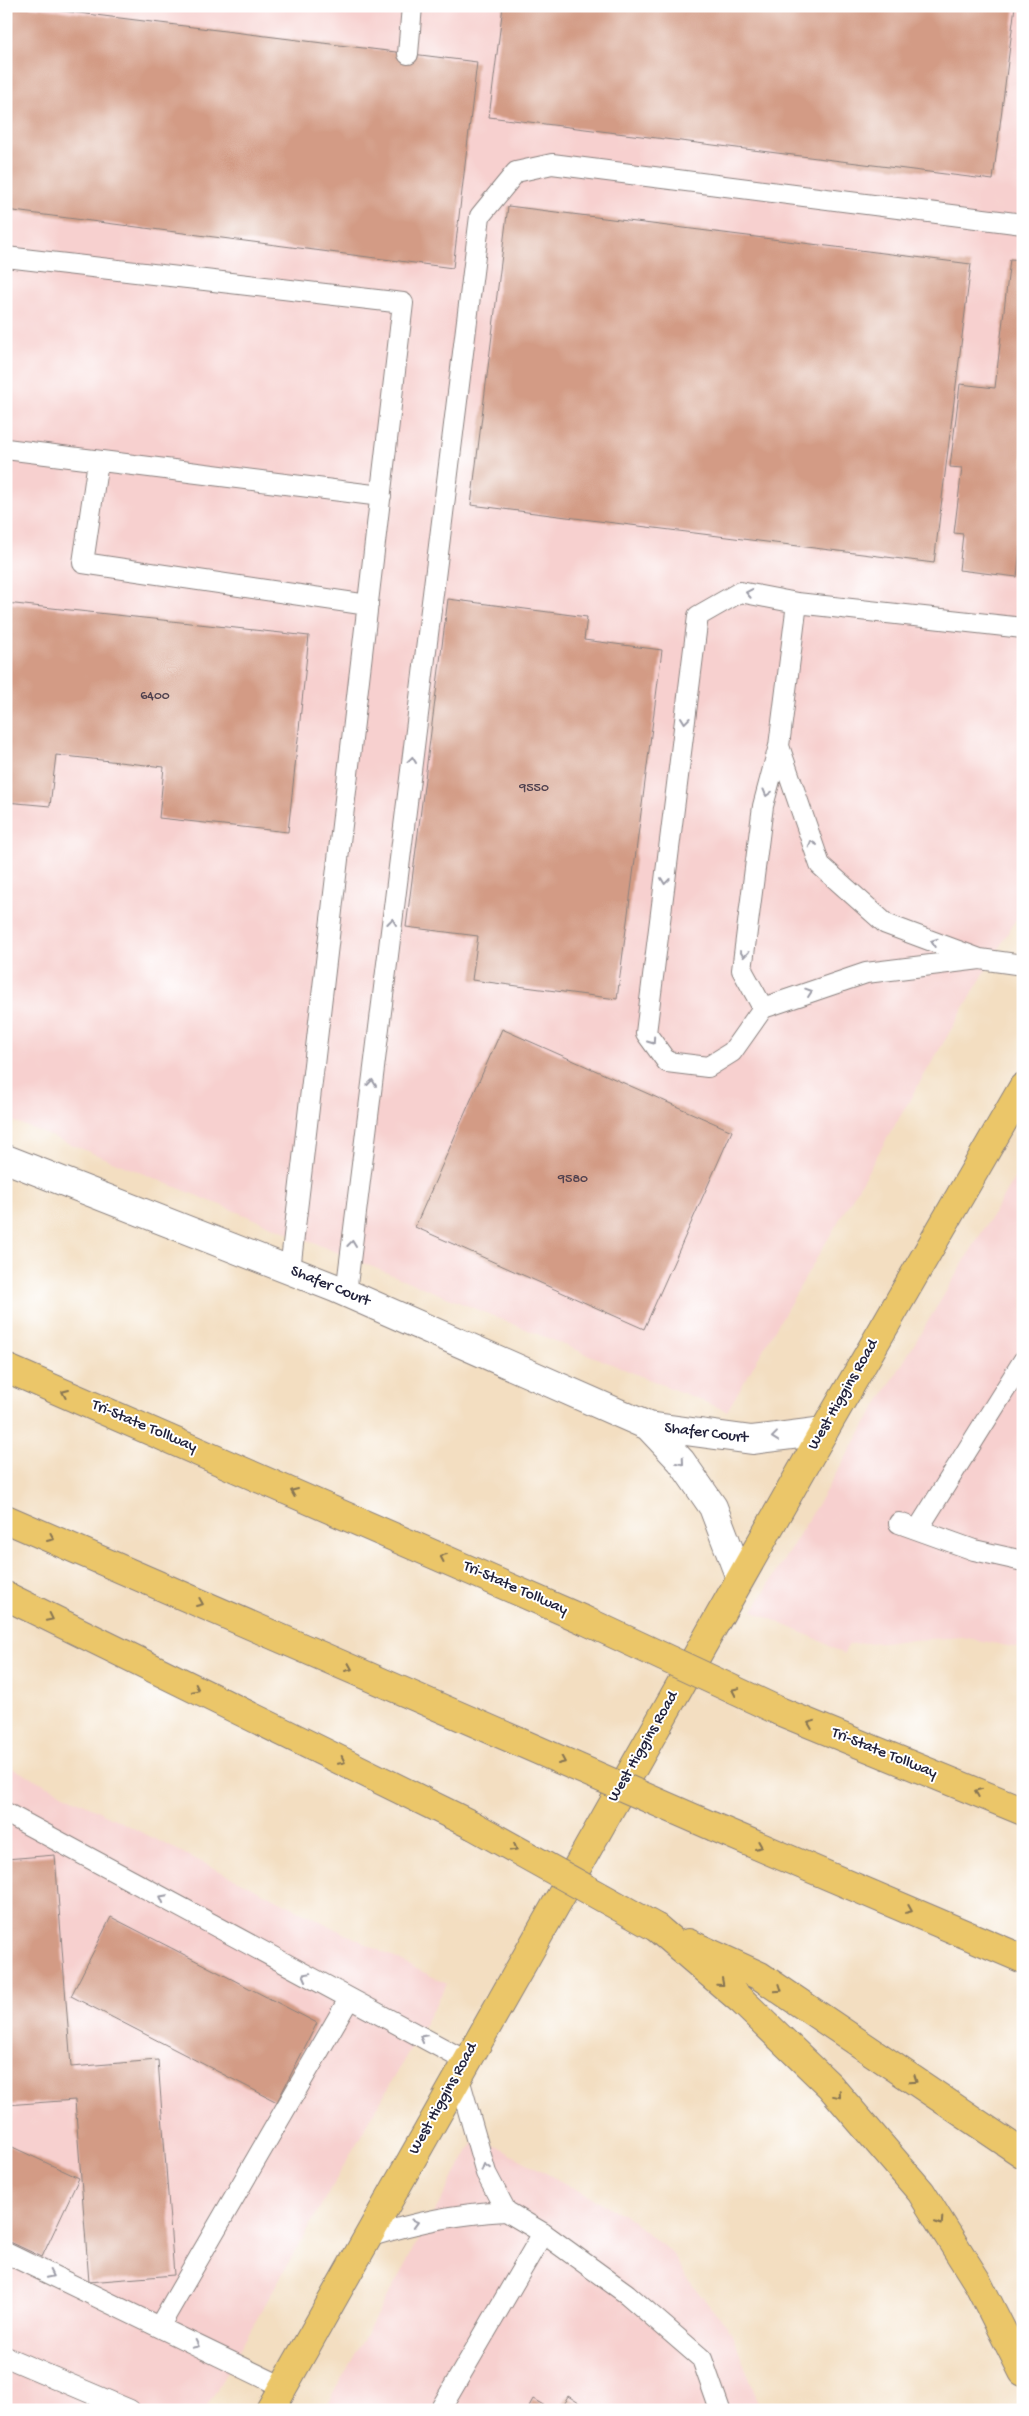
<svg xmlns="http://www.w3.org/2000/svg" width="1029" height="2416" font-family="'Gochi Hand',sans-serif">
<rect width="100%" height="100%" fill="#fff"/>
<filter id="ink" filterUnits="userSpaceOnUse"><feTurbulence type="fractalNoise" baseFrequency=".02" numOctaves="2"/><feDisplacementMap in="SourceGraphic" scale="10" xChannelSelector="R" yChannelSelector="G"/><feConvolveMatrix kernelMatrix="1 2 1 2 8 2 1 2 1" color-interpolation-filters="sRGB"/></filter>
<filter id="wash" filterUnits="userSpaceOnUse"><feTurbulence type="fractalNoise" baseFrequency=".0096" numOctaves="4" result="noise"/><feDisplacementMap in="SourceGraphic" scale="20" xChannelSelector="R" yChannelSelector="G"/><feGaussianBlur stdDeviation="1.12" result="paint"/><feColorMatrix in="noise" values="0 0 0 0 0 0 0 0 0 0 0 0 0 0 0 0 0 1.4 0 .05"/><feComposite in="paint" operator="in"/></filter>
<g filter="url(#wash)">
<rect width="100%" height="100%" fill="#f3dec1"/>
<path fill="#f7d0cf" d="M6,6H1023V907L727,1411L6,1118Z
M1023,1164V1649L962,1637L849,1644L843,1654L819,1640L753,1611Z
M6,1765L447,1984L205,2410H6Z
M477,2136L629,2218L674,2255L686,2278L732,2332L761,2410H324Z"/>
<g id="blocks">
<path fill="#d39b85" d="M6,6H22L477,62L453,268L6,210Z
M503,6H1015L993,180L489,117Z
M508,206L971,264L934,563L471,505Z
M1010,259L1023,260V548H1020L1017,577L959,570L963,534L954,533L962,468L950,467L960,384L995,388Z
M448,599L587,617L584,640L662,650L617,999L472,980L478,936L406,927Z
M6,603L309,636L288,832L159,818L164,767L56,755L50,806L6,802Z
M502,1029L732,1131L644,1329L415,1227Z
M55,1855L71,2067L158,2060L174,2275L89,2282L75,2100L6,2105V1859Z
M111,1917L317,2023L277,2102L71,1996Z
M6,2144L79,2178L42,2257L6,2240Z
M568,2396L590,2410H560Z
M533,2399L552,2410H527Z"/>
</g>
</g>
<g filter="url(#ink)">
<use href="#blocks" fill-opacity="0" stroke="#8a807e" stroke-width="1"/>
<g fill="none" stroke-linecap="round" stroke-linejoin="round">
<defs>
<path id="lane" d="M408,54L412,6
M6,257L403,303L290,1270
M6,449L381,496
M98,461L83,563L368,605
M797,603L740,592L698,616L646,1033L667,1062L708,1067L732,1052L763,1008L866,973L980,959
M779,746L820,865L886,924L980,959L1023,965
M763,1008L742,970L763,806L779,746L797,603L1023,628
M346,1293L480,216L516,172L552,164L1023,224
M899,1523L974,1550L1023,1561
M918,1529L1023,1361
M6,1813L466,2061
M458,2075L486,2173L506,2211L543,2233
M368,2237C418,2222 454,2214 506,2211
M6,2253L283,2387
M159,2327L349,1999
M6,2357L130,2410
M440,2410L543,2233L627,2294L702,2359L720,2410"/>
<path id="street" d="M6,1159L335,1288L648,1426L752,1440L824,1431
M648,1426L681,1461L713,1507L740,1578"/>
<path id="primary" d="M270,2410L824,1431L1023,1087"/>
<path id="highway" d="M6,1368L584,1620
M6,1519L517,1741
M6,1596L472,1825
M779,1711L1023,1811
M714,1827L1023,1959
M657,1928L742,2001L830,2086L921,2192L978,2283L1023,2372
M688,1943L760,1976L1023,2154"/>
</defs>
<use href="#lane" stroke="#8a807e" stroke-width="22"/>
<use href="#street" stroke="#8a807e" stroke-width="30"/>
<use href="#primary" stroke="#8a807e" stroke-width="30"/>
<use href="#highway" stroke="#8a807e" stroke-width="30"/>
<use href="#lane" stroke="#fff" stroke-width="20"/>
<use href="#street" stroke="#fff" stroke-width="28"/>
<use href="#primary" stroke="#ebc669" stroke-width="28"/>
<use href="#highway" stroke="#ebc669" stroke-width="28"/>
<defs>
<path id="highway-bridge" d="M584,1620L779,1711
M517,1741L714,1827
M472,1825L657,1928"/>
</defs>
<use href="#highway-bridge" stroke="#8a807e" stroke-width="30" stroke-linecap="butt"/>
<use href="#highway-bridge" stroke="#ebc669" stroke-width="28"/>
</g>
<defs><path id="oneway-chevron" d="M-2-3.5L2.5 0L-2 3.5" fill="none" stroke-width="1.6" stroke-linecap="round" stroke-linejoin="round" transform="scale(1.25)"/></defs>
<g stroke="#9c9ca7">
<use href="#oneway-chevron" transform="translate(749 593) rotate(-169)"/>
<use href="#oneway-chevron" transform="translate(685 720) rotate(97)"/>
<use href="#oneway-chevron" transform="translate(412 760) rotate(-83)"/>
<use href="#oneway-chevron" transform="translate(767 793) rotate(105)"/>
<use href="#oneway-chevron" transform="translate(812 844) rotate(-109)"/>
<use href="#oneway-chevron" transform="translate(665 881) rotate(97)"/>
<use href="#oneway-chevron" transform="translate(392 922) rotate(-83)"/>
<use href="#oneway-chevron" transform="translate(934 942) rotate(-159)"/>
<use href="#oneway-chevron" transform="translate(744 954) rotate(97)"/>
<use href="#oneway-chevron" transform="translate(809 992) rotate(-19)"/>
<use href="#oneway-chevron" transform="translate(652 1041) rotate(55)"/>
<use href="#oneway-chevron" transform="translate(372 1083) rotate(-83)"/>
<use href="#oneway-chevron" transform="translate(352 1244) rotate(-83)"/>
<use href="#oneway-chevron" transform="translate(775 1437) rotate(173)"/>
<use href="#oneway-chevron" transform="translate(681 1462) rotate(50)"/>
<use href="#oneway-chevron" transform="translate(163 1898) rotate(-152)"/>
<use href="#oneway-chevron" transform="translate(306 1976) rotate(-152)"/>
<use href="#oneway-chevron" transform="translate(423 2038) rotate(-152)"/>
<use href="#oneway-chevron" transform="translate(485 2167) rotate(-107)"/>
<use href="#oneway-chevron" transform="translate(415 2223) rotate(-16)"/>
<use href="#oneway-chevron" transform="translate(50 2275) rotate(26)"/>
<use href="#oneway-chevron" transform="translate(196 2345) rotate(26)"/>
</g>
<g stroke="#867452">
<use href="#oneway-chevron" transform="translate(65 1393) rotate(-157)"/>
<use href="#oneway-chevron" transform="translate(294 1492) rotate(-157)"/>
<use href="#oneway-chevron" transform="translate(51 1538) rotate(24)"/>
<use href="#oneway-chevron" transform="translate(443 1557) rotate(-156)"/>
<use href="#oneway-chevron" transform="translate(200 1603) rotate(23)"/>
<use href="#oneway-chevron" transform="translate(50 1618) rotate(26)"/>
<use href="#oneway-chevron" transform="translate(349 1668) rotate(23)"/>
<use href="#oneway-chevron" transform="translate(196 1689) rotate(26)"/>
<use href="#oneway-chevron" transform="translate(735 1691) rotate(-155)"/>
<use href="#oneway-chevron" transform="translate(811 1724) rotate(-158)"/>
<use href="#oneway-chevron" transform="translate(342 1761) rotate(26)"/>
<use href="#oneway-chevron" transform="translate(562 1761) rotate(24)"/>
<use href="#oneway-chevron" transform="translate(978 1792) rotate(-158)"/>
<use href="#oneway-chevron" transform="translate(759 1846) rotate(23)"/>
<use href="#oneway-chevron" transform="translate(514 1848) rotate(29)"/>
<use href="#oneway-chevron" transform="translate(909 1910) rotate(23)"/>
<use href="#oneway-chevron" transform="translate(721 1983) rotate(41)"/>
<use href="#oneway-chevron" transform="translate(779 1989) rotate(34)"/>
<use href="#oneway-chevron" transform="translate(914 2080) rotate(34)"/>
<use href="#oneway-chevron" transform="translate(838 2095) rotate(50)"/>
<use href="#oneway-chevron" transform="translate(940 2222) rotate(57)"/>
</g>
</g>
<g text-anchor="middle" dominant-baseline="central" stroke-width="4" stroke-linejoin="round" paint-order="stroke">
<g font-size="14" fill="#4e404e">
<text x="155" y="696">6400</text>
<text x="534" y="788">9550</text>
<text x="573" y="1179">9580</text>
</g>
<g font-size="16" fill="#22223b" stroke="#fff">
<text transform="translate(330 1287) rotate(22)">Shafer Court</text>
<text transform="translate(844 1395) rotate(-60)">West Higgins Road</text>
<text transform="translate(144 1427) rotate(23)">Tri-State Tollway</text>
<text transform="translate(706 1434) rotate(7)">Shafer Court</text>
<text transform="translate(515 1589) rotate(24)">Tri-State Tollway</text>
<text transform="translate(644 1747) rotate(-60)">West Higgins Road</text>
<text transform="translate(884 1754) rotate(22)">Tri-State Tollway</text>
<text transform="translate(444 2099) rotate(-61)">West Higgins Road</text>
</g>
</g>
<rect width="1029" height="2416" fill="none" stroke="#fff" stroke-width="25"/>
</svg>
